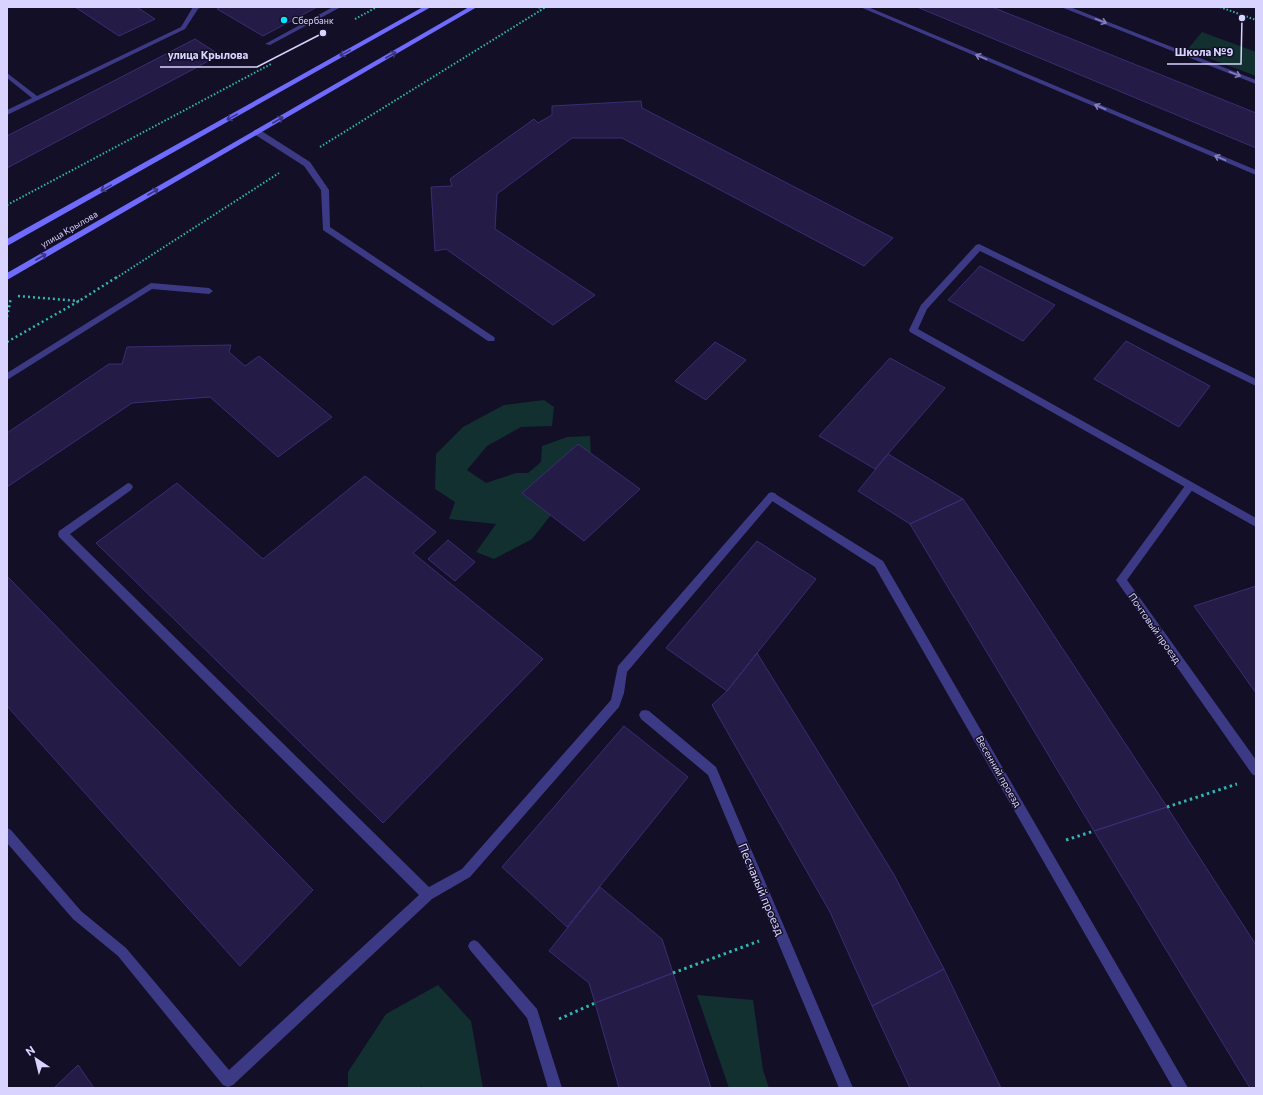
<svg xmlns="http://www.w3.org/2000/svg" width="1263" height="1095" font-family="Commissioner,sans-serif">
<rect width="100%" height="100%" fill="#130f26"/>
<path fill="#12302f" d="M1202,32L1256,52V76L1187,50Z
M544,400L554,407L552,426L521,427L487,446L467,470L486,483L516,473H528L541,462L542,446L567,437L590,436L591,454L551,515L532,539L494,559L476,552L496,524L449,519L455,502L435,489L436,454L463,427L504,405Z
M438,985L471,1021L483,1088H422V1086L418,1088H348V1072L386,1014Z
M697,995L753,1000L763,1070L769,1088H729Z"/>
<path fill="#241b47" stroke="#3b2d73" d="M75,7H137L155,19L119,36Z
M221,7H317L263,36L217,9Z
M917,7H992L1256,113V148Z
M195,39L220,55L7,168V136Z
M641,101L642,108L893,238L864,266L622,138H572L497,194L495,229L595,295L553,325L446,249L435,251L431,187L452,186L450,179L534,119L538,123L552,115V106Z
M980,266L1055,305L1023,341L948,300Z
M1126,341L1210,386L1179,427L1094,379Z
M715,342L746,360L706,400L675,381Z
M231,345L229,352L245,366L259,356L332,417L278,457L210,397L132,403L7,487V433L109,364H122L127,347Z
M890,358L945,388L875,469L819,436Z
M578,444L640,489L584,541L522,493Z
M888,454L963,499L910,524L858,491Z
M365,476L436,532L413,553L543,659L383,823L96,543L177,483L263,559Z
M963,499L1022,587L1167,807L1094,831L910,524Z
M448,540L475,562L455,581L428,559Z
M757,541L816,579L727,691L666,648Z
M7,576L313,890L240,966L7,706Z
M1256,586V693L1194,606Z
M757,653L893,873L944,969L872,1006L830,912L712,705L727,691Z
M624,726L688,777L567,927L502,867Z
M1167,807L1256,945V1088H1250L1094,831Z
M600,887L662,939L673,973L595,1003L589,983L549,951Z
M944,969L1001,1088H910L872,1006Z
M673,973L711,1088H619L595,1003Z
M78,1065L94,1088H54Z"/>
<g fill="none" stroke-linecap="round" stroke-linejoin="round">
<path stroke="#2fb8b0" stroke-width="2" stroke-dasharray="1.5 2" stroke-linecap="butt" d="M539,7L541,11
M1220,7L1256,20
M355,19L377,7
M320,147L546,7
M7,205L271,64
M116,278L279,173"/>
<path stroke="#2fb8b0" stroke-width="2.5" stroke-dasharray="2 3" stroke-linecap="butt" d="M18,296L79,301
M7,317L11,298
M7,342L79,301L117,277"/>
<path stroke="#2fb8b0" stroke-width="3" stroke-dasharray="2.5 3.5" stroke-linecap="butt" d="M1167,807L1237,784
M1066,840L1094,831
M673,973L759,941
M559,1019L595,1003"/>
<path fill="#3d3a85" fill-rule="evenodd" d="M193,7H202L198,9L185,29L7,115V110L32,98L7,78V73L37,96L181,27Z
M333,7H341L270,45L265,44Z
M860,7H868L1256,170V175Z
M1061,7H1070L1256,80V84Z
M254,130H260L310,162L329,190L330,227L494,337L495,339L494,341H488L323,230L321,190L304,166L254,134Z
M979,244L1256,379V386L980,251L927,309L918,329L1256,518V527L910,332L909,330L921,305L976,245Z
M151,283L209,288L213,291L209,294L152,289L7,380V373Z
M128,483L131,484L133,487L131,490L70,534L429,887L462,869L611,700L618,666L769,493H775L777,496L627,672L624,693L619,707L470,877L432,899L233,1085L228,1087L223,1085L118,956L73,919L7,843V828L11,830L81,911L126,948L229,1070L419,895L59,537L58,534L59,531Z"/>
<path fill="#3d3a85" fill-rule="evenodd" d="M1190,482L1193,483L1195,486L1193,489L1127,580L1256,760V776L1252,774L1116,580L1187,483Z
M772,492L883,561L1188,1088H1173L875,567L769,499L767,496L769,493Z
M645,710L649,711L716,767L853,1088H839L708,775L641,719L639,715L641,711Z
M474,940L478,942L537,1009L562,1088H548L527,1018L470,950L468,946L470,942Z"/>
<path fill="#6f6bff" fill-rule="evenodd" d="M423,7H431L7,246V239Z
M469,7H477L7,280V273Z"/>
</g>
<defs><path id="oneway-shaft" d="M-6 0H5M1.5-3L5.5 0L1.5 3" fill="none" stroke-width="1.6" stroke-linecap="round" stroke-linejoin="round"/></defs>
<g stroke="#837fbc">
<use href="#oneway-shaft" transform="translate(1101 21) rotate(21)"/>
<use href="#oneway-shaft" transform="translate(981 57) rotate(-157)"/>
<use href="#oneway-shaft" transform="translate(1235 74) rotate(21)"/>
<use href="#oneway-shaft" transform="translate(1100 107) rotate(-157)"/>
<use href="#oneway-shaft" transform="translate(1220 158) rotate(-157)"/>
</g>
<g stroke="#38347d">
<use href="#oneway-shaft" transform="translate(345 53) rotate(151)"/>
<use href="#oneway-shaft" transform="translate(391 55) rotate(-30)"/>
<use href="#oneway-shaft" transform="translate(232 117) rotate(151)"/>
<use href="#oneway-shaft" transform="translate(278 120) rotate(-30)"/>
<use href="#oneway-shaft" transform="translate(106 188) rotate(151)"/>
<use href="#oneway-shaft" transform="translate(153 192) rotate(-30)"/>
<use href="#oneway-shaft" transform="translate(41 257) rotate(-30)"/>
</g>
<circle fill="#00e5ff" stroke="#130f26" stroke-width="1.5" cx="284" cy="20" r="4"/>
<g text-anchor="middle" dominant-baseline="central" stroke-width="3" stroke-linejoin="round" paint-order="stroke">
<g font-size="9" fill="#d9d4ff" stroke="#130f26" text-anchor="start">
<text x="292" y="20">Сбербанк</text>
</g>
<g font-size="9" fill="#d9d4ff" stroke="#130f26">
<text transform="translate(69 229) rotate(-30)">улица Крылова</text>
</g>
<g font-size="10" fill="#d9d4ff" stroke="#130f26">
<text transform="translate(1155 628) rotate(55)">Почтовый проезд</text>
<text transform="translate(999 771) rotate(60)">Весенний проезд</text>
</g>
<g font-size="12" fill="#d9d4ff" stroke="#130f26">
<text transform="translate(762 889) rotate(67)">Песчаный проезд</text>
</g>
</g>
<path fill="none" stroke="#d9d4ff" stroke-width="1.5" d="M1242 18L1241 64H1167M323 33L257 67H160"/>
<g fill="#d9d4ff" stroke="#130f26" stroke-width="1.5">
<circle cx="1242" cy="18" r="4"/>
<circle cx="323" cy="33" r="4"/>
</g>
<g font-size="11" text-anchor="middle" font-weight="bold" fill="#d9d4ff" stroke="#130f26" stroke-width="3" stroke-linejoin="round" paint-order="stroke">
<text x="1204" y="56">Школа №9</text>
<text x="208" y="59">улица Крылова</text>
</g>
<rect width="1263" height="1095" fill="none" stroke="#d9d4ff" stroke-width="16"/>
<g transform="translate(36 1059) rotate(325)" stroke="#130f26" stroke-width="3" paint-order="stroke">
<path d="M0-3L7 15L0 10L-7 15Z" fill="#d9d4ff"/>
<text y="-6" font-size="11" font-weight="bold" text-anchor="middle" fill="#d9d4ff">N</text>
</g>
</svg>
